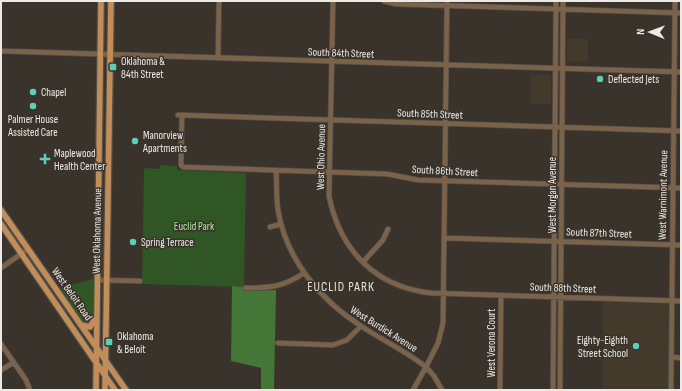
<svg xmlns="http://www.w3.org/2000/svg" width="682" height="391" font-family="'Sofia Sans Condensed',sans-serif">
<rect width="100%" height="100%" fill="#39332b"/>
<path fill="#433a2c" d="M567,39H588V61H567Z
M531,75H551V104H531Z
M603,302L668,304V390H603Z"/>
<path fill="#2f5624" d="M160,165L177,166V170L246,173L244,287L142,284L144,168L160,169Z
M93,279V320L90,324L83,323L59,288Z"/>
<path fill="#447637" d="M232,286L244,287V291L276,290L274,390H261V368L231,361Z"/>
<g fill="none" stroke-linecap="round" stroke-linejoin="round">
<defs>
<path id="minor" d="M333,1L329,196C340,250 375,287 431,293L681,301
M384,1L396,4L681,13
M1,51L681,72
M218,57L219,1
M178,115L681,131
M182,115L181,165L183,167L387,174L418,180L681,188
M276,170C277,183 276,197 278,210C286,259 320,300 361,326C382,340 406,351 426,367L413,390
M270,227L281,224
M444,238L681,245
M363,262L383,240L388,229
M1,268L28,249
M98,280L140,281
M245,288C270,288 283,287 304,273
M278,343L333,345L347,340L361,326
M1,344L26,380L30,390
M672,357L681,358
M1,370L13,363
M442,390L434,376L426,367L438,343L443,323L447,1
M500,390L501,296
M553,390L556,1
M560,390L563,1
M671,390L675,1"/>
<path id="major" d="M1,210L126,390
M1,224L115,390
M81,325L90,327L96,317
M96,390L101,1
M105,390L111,1"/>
</defs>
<use href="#minor" stroke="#565049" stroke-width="6"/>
<use href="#major" stroke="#565049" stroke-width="8"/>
<use href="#minor" stroke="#7b624a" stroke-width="4.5"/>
<use href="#major" stroke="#c18e5b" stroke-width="5.5"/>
</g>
<g fill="#5eceb8" stroke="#39332b" stroke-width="1.5">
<rect x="109" y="63" width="8" height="8" rx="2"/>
<circle cx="600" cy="79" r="4"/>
<circle cx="33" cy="92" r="4"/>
<circle cx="33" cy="106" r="4"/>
<circle cx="135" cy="141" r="4"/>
<path d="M43 153h4v4h4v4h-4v4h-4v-4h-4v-4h4z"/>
<circle cx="133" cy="242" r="4"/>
<rect x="105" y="338" width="8" height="8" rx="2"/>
<circle cx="636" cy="346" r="4"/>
</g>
<g text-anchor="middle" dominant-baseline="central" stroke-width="3" stroke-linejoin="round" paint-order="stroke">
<g font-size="11" fill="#ede9e4" stroke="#39332b">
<text transform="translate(341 53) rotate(2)">South 84th Street</text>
<text transform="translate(430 114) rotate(2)">South 85th Street</text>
<text transform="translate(321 157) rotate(-89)">West Ohio Avenue</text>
<text transform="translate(445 171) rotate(3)">South 86th Street</text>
<text transform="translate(552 195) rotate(-90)">West Morgan Avenue</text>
<text transform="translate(663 195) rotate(-89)">West Warnimont Avenue</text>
<text transform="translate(97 231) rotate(-89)">West Oklahoma Avenue</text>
<text transform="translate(599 233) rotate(2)">South 87th Street</text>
<text transform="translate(563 288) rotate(2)">South 88th Street</text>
<text transform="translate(72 294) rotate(55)">West Beloit Road</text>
<text transform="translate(384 329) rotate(32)">West Burdick Avenue</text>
<text transform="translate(491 343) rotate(-90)">West Verona Court</text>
</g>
<g font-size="11" fill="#ede9e4" stroke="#39332b" text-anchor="start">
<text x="121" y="61">Oklahoma &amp;<tspan x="121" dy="13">84th Street</tspan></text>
<text x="608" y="79">Deflected Jets</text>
<text x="41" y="92">Chapel</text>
<text x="33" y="119" text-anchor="middle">Palmer House<tspan x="33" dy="13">Assisted Care</tspan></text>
<text x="143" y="135">Manorview<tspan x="143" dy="13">Apartments</tspan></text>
<text x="54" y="153">Maplewood<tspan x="54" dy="13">Health Center</tspan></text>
<text x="141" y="242">Spring Terrace</text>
<text x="117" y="336">Oklahoma<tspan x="117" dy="13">&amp; Beloit</tspan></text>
<text x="628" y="340" text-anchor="end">Eighty-Eighth<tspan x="628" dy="13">Street School</tspan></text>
</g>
<g font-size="11" fill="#a6ed95" stroke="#39332b">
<text x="194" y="226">Euclid Park</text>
</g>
<g font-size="13" letter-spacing="1" fill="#e9e2d7" stroke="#39332b">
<text x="341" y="287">EUCLID PARK</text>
</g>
</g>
<rect width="682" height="391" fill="none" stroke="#ede9e4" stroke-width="4"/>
<g transform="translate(650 32) rotate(271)" stroke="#39332b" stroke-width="3" paint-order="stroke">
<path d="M0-3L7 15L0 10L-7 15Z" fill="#ede9e4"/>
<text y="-6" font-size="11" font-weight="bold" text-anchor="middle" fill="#ede9e4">N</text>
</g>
</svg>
